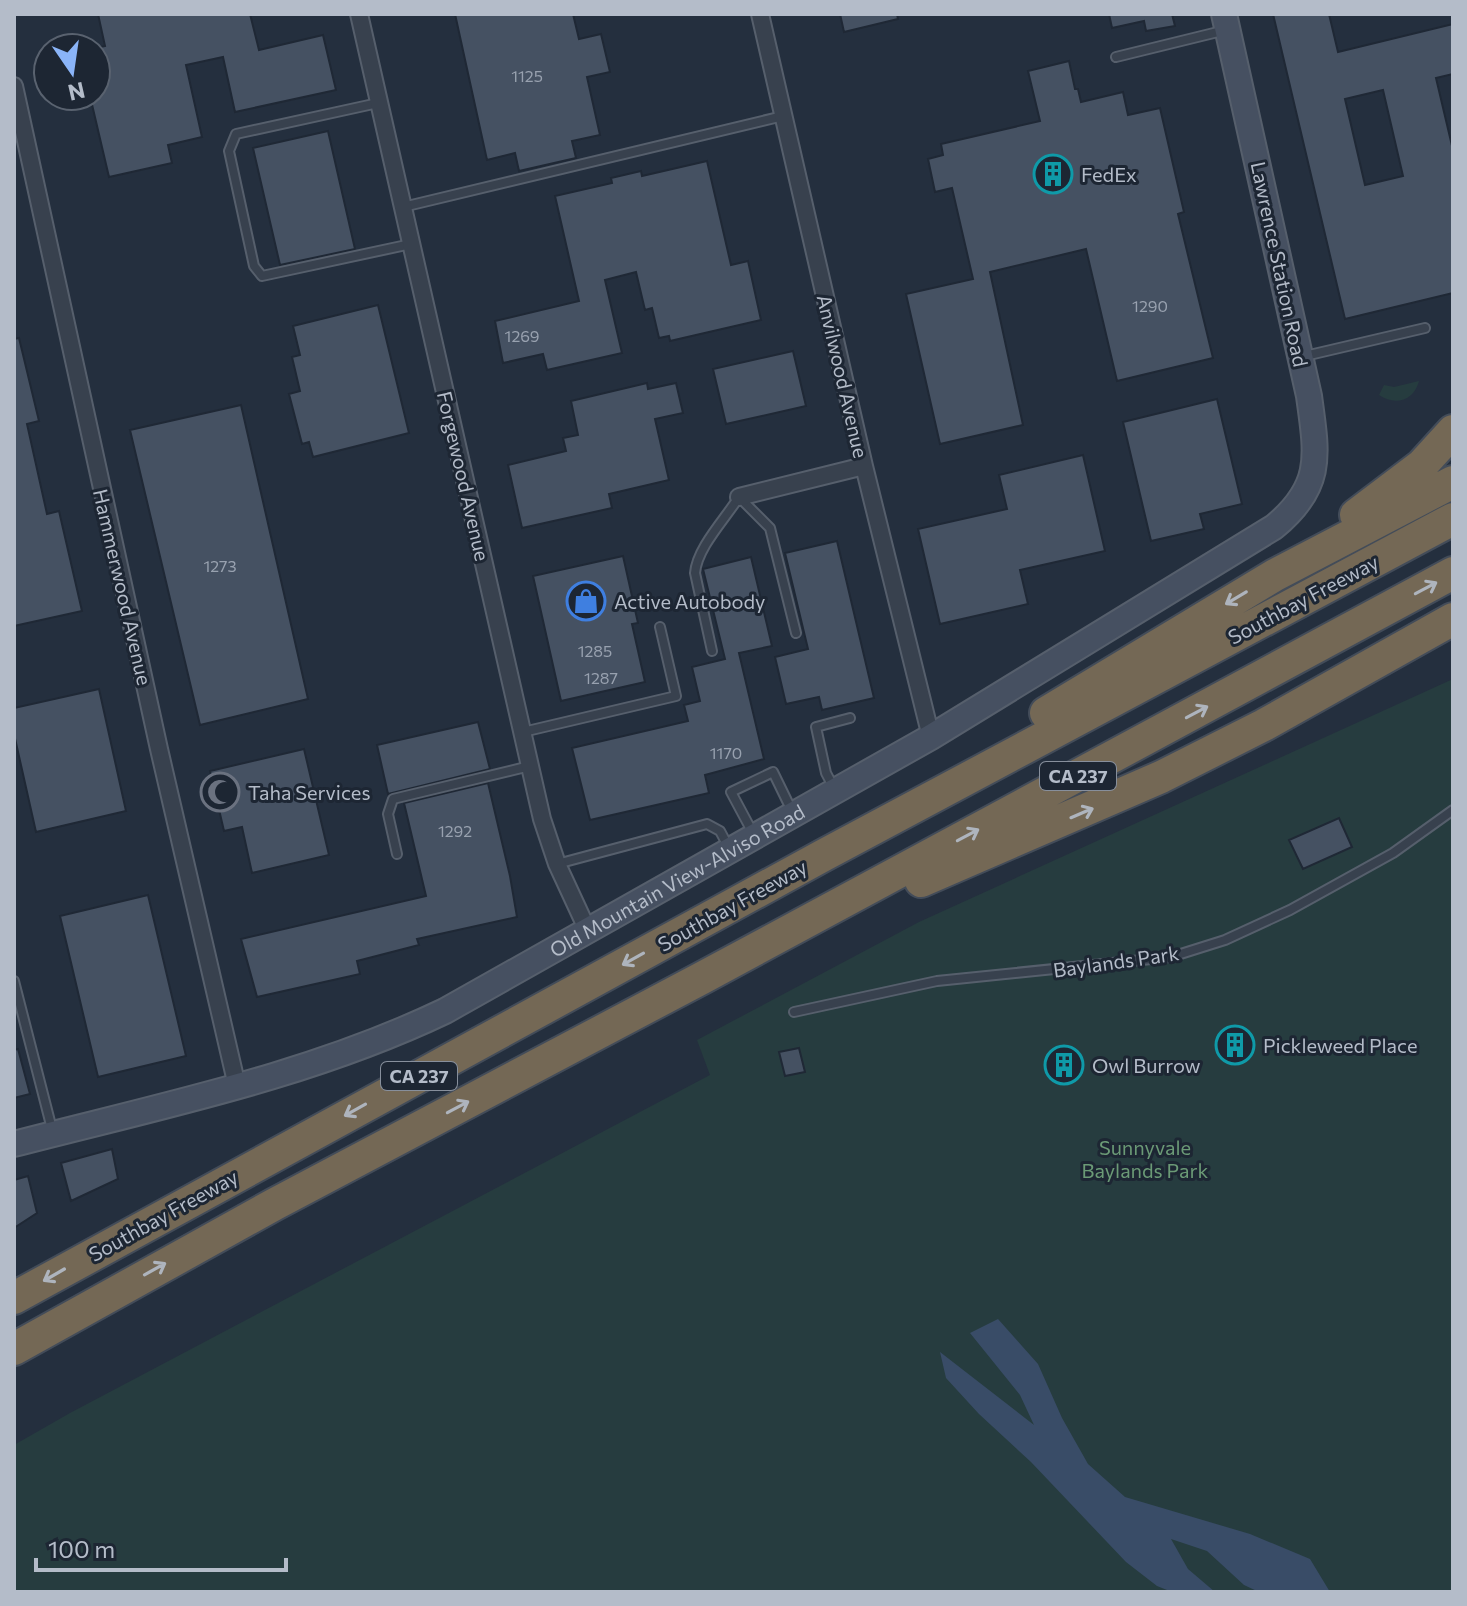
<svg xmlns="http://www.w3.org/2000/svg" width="1467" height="1606" font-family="Commissioner,sans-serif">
<rect width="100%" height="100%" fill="#242f3e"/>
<path fill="#263c3f" d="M1419,381C1414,401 1395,406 1379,395L1384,385L1394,387Z
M1453,679V1592H14V1445L70,1413L710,1075L697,1040L919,922Z"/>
<path fill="#394c67" d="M998,1319L1038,1364L1062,1418L1088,1464L1125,1497L1250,1534L1310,1559L1330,1592H1259L1244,1585L1207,1551L1171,1539L1188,1569L1215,1592H1172L1157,1586L1126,1562L1031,1462L979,1414L946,1378L940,1352L1034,1425L1020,1395L970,1333Z"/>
<path fill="#455162" stroke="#1f2835" stroke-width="2" fill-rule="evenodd" d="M98,14H250L259,50L323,35L336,90L235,112L223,57L186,65L202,137L168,145L172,163L109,177L90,96H96V48L105,46Z
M455,14H573L579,39L601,34L610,72L587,77L600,135L572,141L576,158L519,171L515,153L487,160Z
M840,14H897L898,19L844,32Z
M1109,14H1172L1175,26L1146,31L1144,21L1112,28Z
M1273,14H1329L1338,52L1453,24V74L1436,78L1453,150V293L1345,319ZM1383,90L1403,176L1365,185L1345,99Z
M1069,61L1075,89H1078L1081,102L1123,92L1128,115L1160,108L1184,212L1178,214L1213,358L1117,381L1086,249L990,272L1023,425L940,444L906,294L973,279L952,188L935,192L928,159L943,155L941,144L1040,121L1028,71Z
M328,131L355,249L280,265L253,148Z
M707,161L731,265L748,261L761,320L670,341L669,336L659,338L652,308L645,310L636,272L605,280L622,353L547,370L543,354L503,363L495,321L579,301L555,196L612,183L611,178L641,171L642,176Z
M378,305L409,433L313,457L309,442L302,444L289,394L300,391L292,357L300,355L293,326Z
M19,338L39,421L27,424L47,514L59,511L82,611L14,626V339Z
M793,351L806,406L726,424L713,369Z
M647,383L648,389L676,383L683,413L655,419L669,480L609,494L612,508L522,528L508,465L566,451L563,438L578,435L571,401Z
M1217,399L1242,504L1200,514L1204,529L1151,541L1123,422Z
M241,405L308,699L200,725L130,430Z
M1083,455L1105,551L1020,570L1028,604L940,624L918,529L1007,509L999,475Z
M837,541L874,698L822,710L819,697L786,704L775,657L808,649L785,553Z
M623,556L638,623L632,624L645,682L561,701L533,576Z
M751,557L772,646L739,653L764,759L705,775L709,793L590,820L572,748L688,721L684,705L700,701L692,667L725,659L703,569Z
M99,689L126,811L36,832L14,734V708Z
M478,722L490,769L388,794L377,745Z
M304,749L329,855L252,873L242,827L224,831L210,771Z
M488,783L510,876L517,917L417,939L419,945L357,961L360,974L257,997L241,939L426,896L404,803Z
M1339,818L1352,847L1303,869L1289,840Z
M148,895L186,1056L98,1077L60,916Z
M799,1048L805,1072L785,1076L779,1052Z
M18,1049L30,1094L14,1098V1050Z
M112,1149L118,1179L71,1201L61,1163Z
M28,1176L37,1213L14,1228V1180Z"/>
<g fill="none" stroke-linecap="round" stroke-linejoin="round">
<defs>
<path id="lane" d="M1116,57L1226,30
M378,103L236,134L229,151L254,266L262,276L411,244
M403,207L783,116
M1305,356L1425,328
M712,651L695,573C697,548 725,519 739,497L770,528L796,633
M523,732L676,696L660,627
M834,788L826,773L816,727L850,718
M754,835L731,792L773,772L792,811
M397,854L388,814L393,799L530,766
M557,864L707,824L720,831L728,846
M14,981L53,1133
M794,1012L937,981L1171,957L1225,940L1290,910L1393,853L1453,810"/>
<path id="street" d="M359,14L542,819L557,864L588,931
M760,14L864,466L931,737
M14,86L159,749L237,1086
M739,497L864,466"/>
<g id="secondary">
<path id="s1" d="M14,1144C160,1106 309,1076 445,1011L931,737L1274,527C1324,486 1317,455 1309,396L1224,14"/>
</g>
<path id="highway" d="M1356,515L1422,465L1453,431
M1046,713L1275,575L1453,482
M921,881L1161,777L1264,725L1453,619
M14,1298L824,855L1453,519
M14,1349L275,1204L702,978L1453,573"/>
</defs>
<use href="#lane" stroke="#565f6c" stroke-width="12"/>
<use href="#street" stroke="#565f6c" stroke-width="20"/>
<use href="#secondary" stroke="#565f6c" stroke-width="28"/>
<use href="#highway" stroke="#434c59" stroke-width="36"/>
<use href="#lane" stroke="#38414e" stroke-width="8"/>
<use href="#street" stroke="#38414e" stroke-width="16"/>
<use href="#secondary" stroke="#465061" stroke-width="24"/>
<use href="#highway" stroke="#746855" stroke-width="32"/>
</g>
<defs><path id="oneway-shaft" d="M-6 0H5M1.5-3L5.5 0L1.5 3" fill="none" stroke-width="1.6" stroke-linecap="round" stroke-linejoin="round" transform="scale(2)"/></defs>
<g stroke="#aeb4bd">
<use href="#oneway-shaft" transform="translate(1426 588) rotate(-28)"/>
<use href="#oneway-shaft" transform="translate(1236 598) rotate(149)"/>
<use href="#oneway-shaft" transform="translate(1197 712) rotate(-28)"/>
<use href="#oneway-shaft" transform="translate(1082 813) rotate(-23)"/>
<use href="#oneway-shaft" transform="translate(968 835) rotate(-28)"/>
<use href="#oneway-shaft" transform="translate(633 959) rotate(151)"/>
<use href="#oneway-shaft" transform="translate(458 1107) rotate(-28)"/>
<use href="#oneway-shaft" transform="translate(355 1110) rotate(151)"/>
<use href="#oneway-shaft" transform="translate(155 1269) rotate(-29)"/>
<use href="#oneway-shaft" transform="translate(54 1275) rotate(150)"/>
</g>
<defs>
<symbol id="building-ring" viewBox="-11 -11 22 22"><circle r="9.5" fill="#1d2633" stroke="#0f9aa8" stroke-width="1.5"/><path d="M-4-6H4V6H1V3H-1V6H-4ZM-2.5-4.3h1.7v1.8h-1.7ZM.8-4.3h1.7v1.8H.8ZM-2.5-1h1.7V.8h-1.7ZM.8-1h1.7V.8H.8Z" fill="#0f9aa8"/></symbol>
<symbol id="shop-ring" viewBox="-11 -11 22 22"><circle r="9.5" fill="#1d2633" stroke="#3f7fe0" stroke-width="1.5"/><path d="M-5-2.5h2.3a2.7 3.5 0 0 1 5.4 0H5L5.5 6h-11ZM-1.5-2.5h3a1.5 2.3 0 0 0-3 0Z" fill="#3f7fe0"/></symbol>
<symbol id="mosque-ring" viewBox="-11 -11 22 22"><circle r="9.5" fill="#1d2633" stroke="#6b7280" stroke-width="1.5"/><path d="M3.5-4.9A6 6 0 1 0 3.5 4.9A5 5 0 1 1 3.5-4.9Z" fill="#6b7280"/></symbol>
</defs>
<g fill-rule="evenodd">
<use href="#building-ring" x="1031" y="152" width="44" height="44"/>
<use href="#shop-ring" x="564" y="579" width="44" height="44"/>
<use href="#mosque-ring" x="198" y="770" width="44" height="44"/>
<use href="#building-ring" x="1213" y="1023" width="44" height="44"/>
<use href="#building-ring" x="1042" y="1043" width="44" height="44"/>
</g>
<g text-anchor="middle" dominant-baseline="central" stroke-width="6" stroke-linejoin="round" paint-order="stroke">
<g font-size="16" fill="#98a1af">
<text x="527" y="75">1125</text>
<text x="1150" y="305">1290</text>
<text x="522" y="335">1269</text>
<text x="220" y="565">1273</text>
<text x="595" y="650">1285</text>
<text x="601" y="677">1287</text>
<text x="726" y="752">1170</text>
<text x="455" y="830">1292</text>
</g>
<g fill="#1d2633" stroke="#878f9c" stroke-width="2">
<rect x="1040" y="762" width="76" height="28" rx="6"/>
<rect x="381" y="1062" width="76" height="28" rx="6"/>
</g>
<g font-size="18" font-weight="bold" fill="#b4bcc9">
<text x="1078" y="776">CA 237</text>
<text x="419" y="1076">CA 237</text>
</g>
<g font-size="20" fill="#b4bcc9" stroke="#1d2633" text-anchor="start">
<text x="1081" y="174">FedEx</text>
<text x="614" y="601">Active Autobody</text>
<text x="248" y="792">Taha Services</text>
<text x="1263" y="1045">Pickleweed Place</text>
<text x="1092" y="1065">Owl Burrow</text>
</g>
<g font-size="20" fill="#b4bcc9" stroke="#1d2633">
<text transform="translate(1280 264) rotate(78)">Lawrence Station Road</text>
<text transform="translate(843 376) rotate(77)">Anvilwood Avenue</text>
<text transform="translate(464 476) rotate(77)">Forgewood Avenue</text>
<text transform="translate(123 587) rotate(77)">Hammerwood Avenue</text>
<text transform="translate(1303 599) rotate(-28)">Southbay Freeway</text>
<text stroke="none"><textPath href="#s1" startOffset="718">Old Mountain View-Alviso Road</textPath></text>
<text transform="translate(732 905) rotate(-29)">Southbay Freeway</text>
<text transform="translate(1116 961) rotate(-8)">Baylands Park</text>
<text transform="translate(163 1215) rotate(-29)">Southbay Freeway</text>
</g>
<g font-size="20" fill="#6b9a76" stroke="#1d2633">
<text x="1145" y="1147">Sunnyvale<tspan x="1145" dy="23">Baylands Park</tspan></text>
</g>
</g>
<rect width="1467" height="1606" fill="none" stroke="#b4bcc9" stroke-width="32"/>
<g transform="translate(72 72) rotate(167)"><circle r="38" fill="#1d2633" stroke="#59626f" stroke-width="2"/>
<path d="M0-6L14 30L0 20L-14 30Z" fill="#8ab4f8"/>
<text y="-12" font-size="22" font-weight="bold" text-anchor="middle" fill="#b4bcc9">N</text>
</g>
<path d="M36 1558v12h250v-12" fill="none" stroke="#b4bcc9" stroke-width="4"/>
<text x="48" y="1558" font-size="24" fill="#b4bcc9" stroke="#1d2633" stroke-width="6" paint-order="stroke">100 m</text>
</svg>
